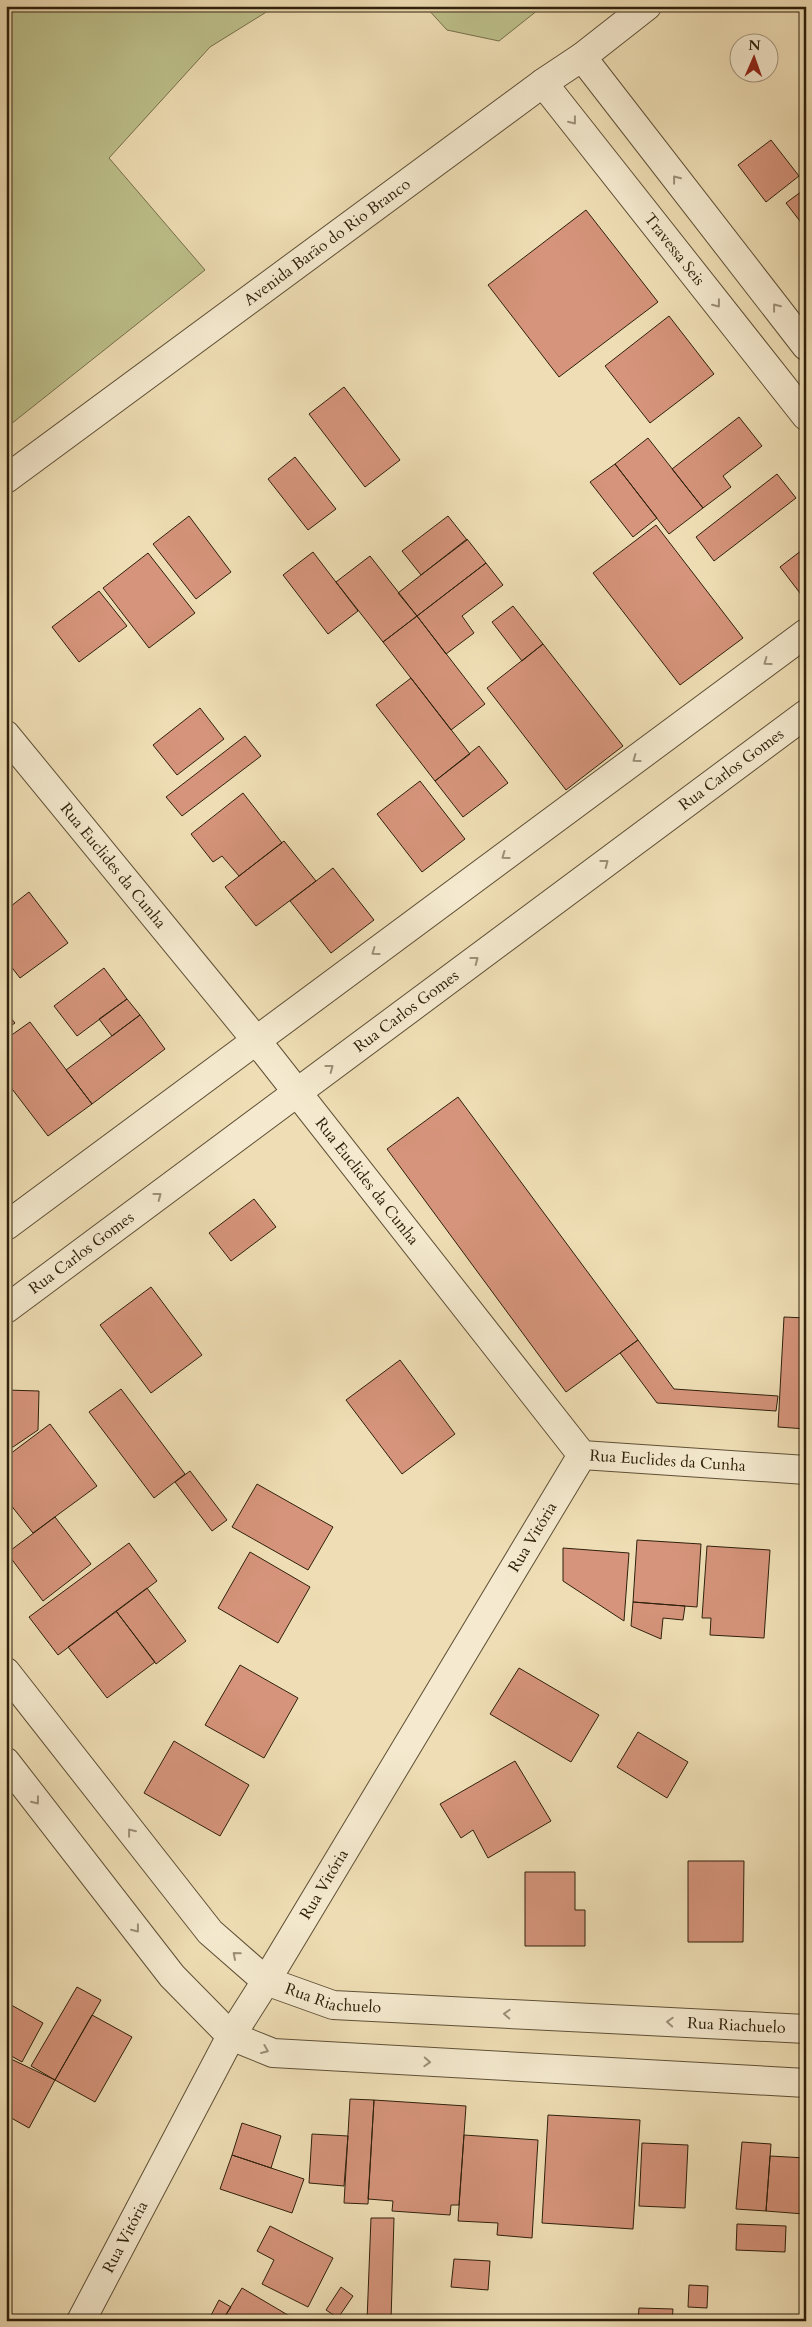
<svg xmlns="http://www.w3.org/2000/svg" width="812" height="2327" font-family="Cardo,serif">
<rect width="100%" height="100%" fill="#efdeb5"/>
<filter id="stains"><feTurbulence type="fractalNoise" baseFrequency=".004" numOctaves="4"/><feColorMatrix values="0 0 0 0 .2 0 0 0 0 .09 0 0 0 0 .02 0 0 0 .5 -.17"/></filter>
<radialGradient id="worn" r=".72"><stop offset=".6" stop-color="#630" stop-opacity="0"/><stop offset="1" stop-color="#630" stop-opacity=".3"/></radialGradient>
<path fill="#bdc08b" stroke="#76704b" d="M6,6H276L210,47L109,158L205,270L6,428Z
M425,6H543L499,41L447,30Z"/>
<path fill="#d5947b" stroke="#2f200b" d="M771,140L799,176L766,202L738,165Z
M806,188V229L786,203Z
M586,210L658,302L559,377L488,285Z
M669,316L714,374L650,423L605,366Z
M344,387L400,460L365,487L309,414Z
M739,417L762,446L723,476L731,487L703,508L672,469Z
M648,438L703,508L669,534L615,464Z
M295,457L336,509L308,530L268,479Z
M615,464L657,518L633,537L590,482Z
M777,474L796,498L714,561L696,537Z
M189,516L231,572L196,599L153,544Z
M448,516L467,540L421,575L402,551Z
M656,525L743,638L680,685L593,573Z
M467,539L486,563L417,616L398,593Z
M806,547V595L803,597L780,567Z
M313,552L358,611L328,634L283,575Z
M148,553L195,613L149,648L103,588Z
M370,556L417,616L383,642L336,582Z
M486,563L503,585L462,616L474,633L446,654L417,616Z
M99,591L127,626L79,662L52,627Z
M513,606L543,644L522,661L492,622Z
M417,616L485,704L451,730L383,642Z
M543,644L623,746L566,790L487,688Z
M411,678L470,754L435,781L376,705Z
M200,708L224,739L177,775L153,745Z
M245,736L261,756L182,816L166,797Z
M479,746L508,783L463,817L435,781Z
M420,781L465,839L422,872L377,814Z
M243,793L282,843L239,876L222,856L213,862L191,834Z
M284,841L316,881L256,926L225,887Z
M333,868L374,920L331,953L290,901Z
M29,892L68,943L20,978L6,960V910Z
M104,968L127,999L77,1036L54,1006Z
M127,999L140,1015L112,1036L99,1019Z
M6,1012L15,1023L6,1029Z
M140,1015L165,1049L92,1104L66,1070Z
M30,1022L92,1104L48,1136L6,1081V1039Z
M458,1097L638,1340L566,1392L387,1149Z
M254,1199L276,1227L231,1261L209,1233Z
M151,1287L202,1355L151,1393L100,1325Z
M784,1317L806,1318V1429L778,1427Z
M638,1340L674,1389L778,1396L776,1411L657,1403L620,1353Z
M400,1360L455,1434L402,1474L346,1400Z
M121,1389L185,1474L154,1498L89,1412Z
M6,1390L39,1391L38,1430L13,1447H6Z
M50,1424L97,1486L33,1533L6,1499V1457Z
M190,1471L227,1520L212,1531L175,1482Z
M257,1484L333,1527L308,1570L232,1527Z
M55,1517L91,1564L43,1601L7,1553Z
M637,1540L701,1544L697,1607L633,1602Z
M129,1543L157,1581L58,1655L29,1617Z
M707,1546L770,1550L764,1638L710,1635L711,1618H702Z
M563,1548L629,1553L624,1621L563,1581Z
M250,1552L310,1587L278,1643L218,1608Z
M147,1588L186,1641L156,1664L116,1611Z
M633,1602L685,1606L683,1620L663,1618L661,1639L631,1626Z
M116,1611L155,1662L107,1698L68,1647Z
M240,1665L298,1698L264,1758L205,1725Z
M519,1668L599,1715L571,1762L490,1714Z
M638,1732L688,1762L667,1798L617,1767Z
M174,1741L249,1785L220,1836L144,1793Z
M515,1761L551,1821L488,1858L473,1830L461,1838L440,1804Z
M688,1861H744L743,1942H688Z
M525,1872H575V1910H585V1946H525Z
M77,1987L101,2000L55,2080L31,2066Z
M6,2002L43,2023L22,2062L6,2053Z
M92,2015L132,2037L95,2102L55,2080Z
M11,2059L55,2080L29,2128L6,2115V2067Z
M350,2099L374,2100L368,2204L344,2203Z
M374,2100L466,2106L459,2205H451L450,2215L392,2211L393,2201L368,2199Z
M548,2115L640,2120L633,2229L542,2223Z
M242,2123L281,2136L271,2168L232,2155Z
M312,2134L348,2136L344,2186L309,2183Z
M464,2135L538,2140L532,2238L497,2235L498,2223L458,2221Z
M742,2142L771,2144L766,2211L736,2209Z
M642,2143L688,2145L685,2208L639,2206Z
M232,2155L304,2179L292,2213L220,2189Z
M770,2156L806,2158L804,2214L766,2211Z
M806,2197V2245H802Z
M371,2218H394L391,2321H367Z
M737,2224L786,2226L785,2252L736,2250Z
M270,2226L333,2258L308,2307L262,2284L274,2260L257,2251Z
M454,2259L490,2261L488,2290L451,2287Z
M689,2285L708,2286L707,2308L688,2307Z
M341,2287L353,2296L338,2318L326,2310Z
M242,2288L298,2321H222Z
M219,2300L231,2307L222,2321H208Z
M639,2308L673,2309L672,2321H638Z"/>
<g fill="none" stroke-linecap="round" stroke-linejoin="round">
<defs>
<g id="minor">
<path d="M582,57L806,346"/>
<path id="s1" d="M543,83L806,416"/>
<path id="s2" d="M6,735L256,1040L582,1455L806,1470"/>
<path d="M6,1226L806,633"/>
<path id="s3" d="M6,1309L806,714"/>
<path id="s4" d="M6,1672L210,1932L266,1981L333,2005L806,2029"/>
<path d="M6,1762L172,1976L231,2036L273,2053L806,2083"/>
<path id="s5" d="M81,2321L231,2036L266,1981L582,1455"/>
</g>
<g id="tertiary">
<path id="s6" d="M6,479L543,83L582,57L647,6"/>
</g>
</defs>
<use href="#minor" stroke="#5f5036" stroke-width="30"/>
<use href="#tertiary" stroke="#5f5036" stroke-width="30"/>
<use href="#minor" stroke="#f5eacf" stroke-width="28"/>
<use href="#tertiary" stroke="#f5eacf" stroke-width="28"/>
</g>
<defs><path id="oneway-chevron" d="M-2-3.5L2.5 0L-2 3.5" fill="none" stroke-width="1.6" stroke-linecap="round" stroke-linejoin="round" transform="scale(1.25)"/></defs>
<g stroke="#9c8f77">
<use href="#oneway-chevron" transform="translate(573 121) rotate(52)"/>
<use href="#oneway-chevron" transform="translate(676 179) rotate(-128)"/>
<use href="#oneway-chevron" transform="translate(717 304) rotate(52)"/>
<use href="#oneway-chevron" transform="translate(776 307) rotate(-128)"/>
<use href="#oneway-chevron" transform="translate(767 662) rotate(144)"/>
<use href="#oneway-chevron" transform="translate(636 759) rotate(144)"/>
<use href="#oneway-chevron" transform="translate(505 856) rotate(144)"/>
<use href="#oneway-chevron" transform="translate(605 863) rotate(-37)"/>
<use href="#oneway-chevron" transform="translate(375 952) rotate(144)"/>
<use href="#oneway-chevron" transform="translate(475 960) rotate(-37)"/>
<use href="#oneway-chevron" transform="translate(330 1068) rotate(-37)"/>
<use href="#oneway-chevron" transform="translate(158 1196) rotate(-37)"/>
<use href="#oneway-chevron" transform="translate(36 1801) rotate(52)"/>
<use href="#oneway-chevron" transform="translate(131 1832) rotate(-128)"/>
<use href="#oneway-chevron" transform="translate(136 1929) rotate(52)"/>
<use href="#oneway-chevron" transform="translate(236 1955) rotate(-139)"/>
<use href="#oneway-chevron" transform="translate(507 2014) rotate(-177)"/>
<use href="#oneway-chevron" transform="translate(670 2022) rotate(-177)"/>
<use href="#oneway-chevron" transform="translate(265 2050) rotate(23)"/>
<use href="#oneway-chevron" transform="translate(427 2062) rotate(3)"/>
</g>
<g text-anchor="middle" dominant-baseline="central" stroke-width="5" stroke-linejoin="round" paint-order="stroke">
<g font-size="16" fill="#2f200b" stroke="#f5eacf">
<text stroke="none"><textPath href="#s6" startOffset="399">Avenida Barão do Rio Branco</textPath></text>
<text stroke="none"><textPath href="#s1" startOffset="212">Travessa Seis</textPath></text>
<text stroke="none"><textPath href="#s3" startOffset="904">Rua Carlos Gomes</textPath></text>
<text stroke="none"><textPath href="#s2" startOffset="169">Rua Euclides da Cunha</textPath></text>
<text stroke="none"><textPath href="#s3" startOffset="499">Rua Carlos Gomes</textPath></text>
<text stroke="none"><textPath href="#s2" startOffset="574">Rua Euclides da Cunha</textPath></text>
<text stroke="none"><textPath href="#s3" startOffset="94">Rua Carlos Gomes</textPath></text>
<text stroke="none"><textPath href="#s2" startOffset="1008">Rua Euclides da Cunha</textPath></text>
<text stroke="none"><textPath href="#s5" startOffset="905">Rua Vitória</textPath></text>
<text stroke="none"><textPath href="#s5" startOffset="500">Rua Vitória</textPath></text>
<text stroke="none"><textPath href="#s4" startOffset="475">Rua Riachuelo</textPath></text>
<text stroke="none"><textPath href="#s4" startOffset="880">Rua Riachuelo</textPath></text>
<text stroke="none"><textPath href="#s5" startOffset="95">Rua Vitória</textPath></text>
</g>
</g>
<rect width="812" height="2327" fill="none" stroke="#efdeb5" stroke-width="25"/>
<rect x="8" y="8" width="797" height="2312" fill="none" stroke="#2f200b" stroke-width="2.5"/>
<rect x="12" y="12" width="787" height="2302" fill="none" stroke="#2f200b"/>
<g transform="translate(754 58) rotate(2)"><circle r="24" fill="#f5eacf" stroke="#a69981"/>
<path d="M0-4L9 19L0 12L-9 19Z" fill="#8f2418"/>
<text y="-8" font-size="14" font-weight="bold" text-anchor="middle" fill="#2f200b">N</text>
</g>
<rect width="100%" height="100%" filter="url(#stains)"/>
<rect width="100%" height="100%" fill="url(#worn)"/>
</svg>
